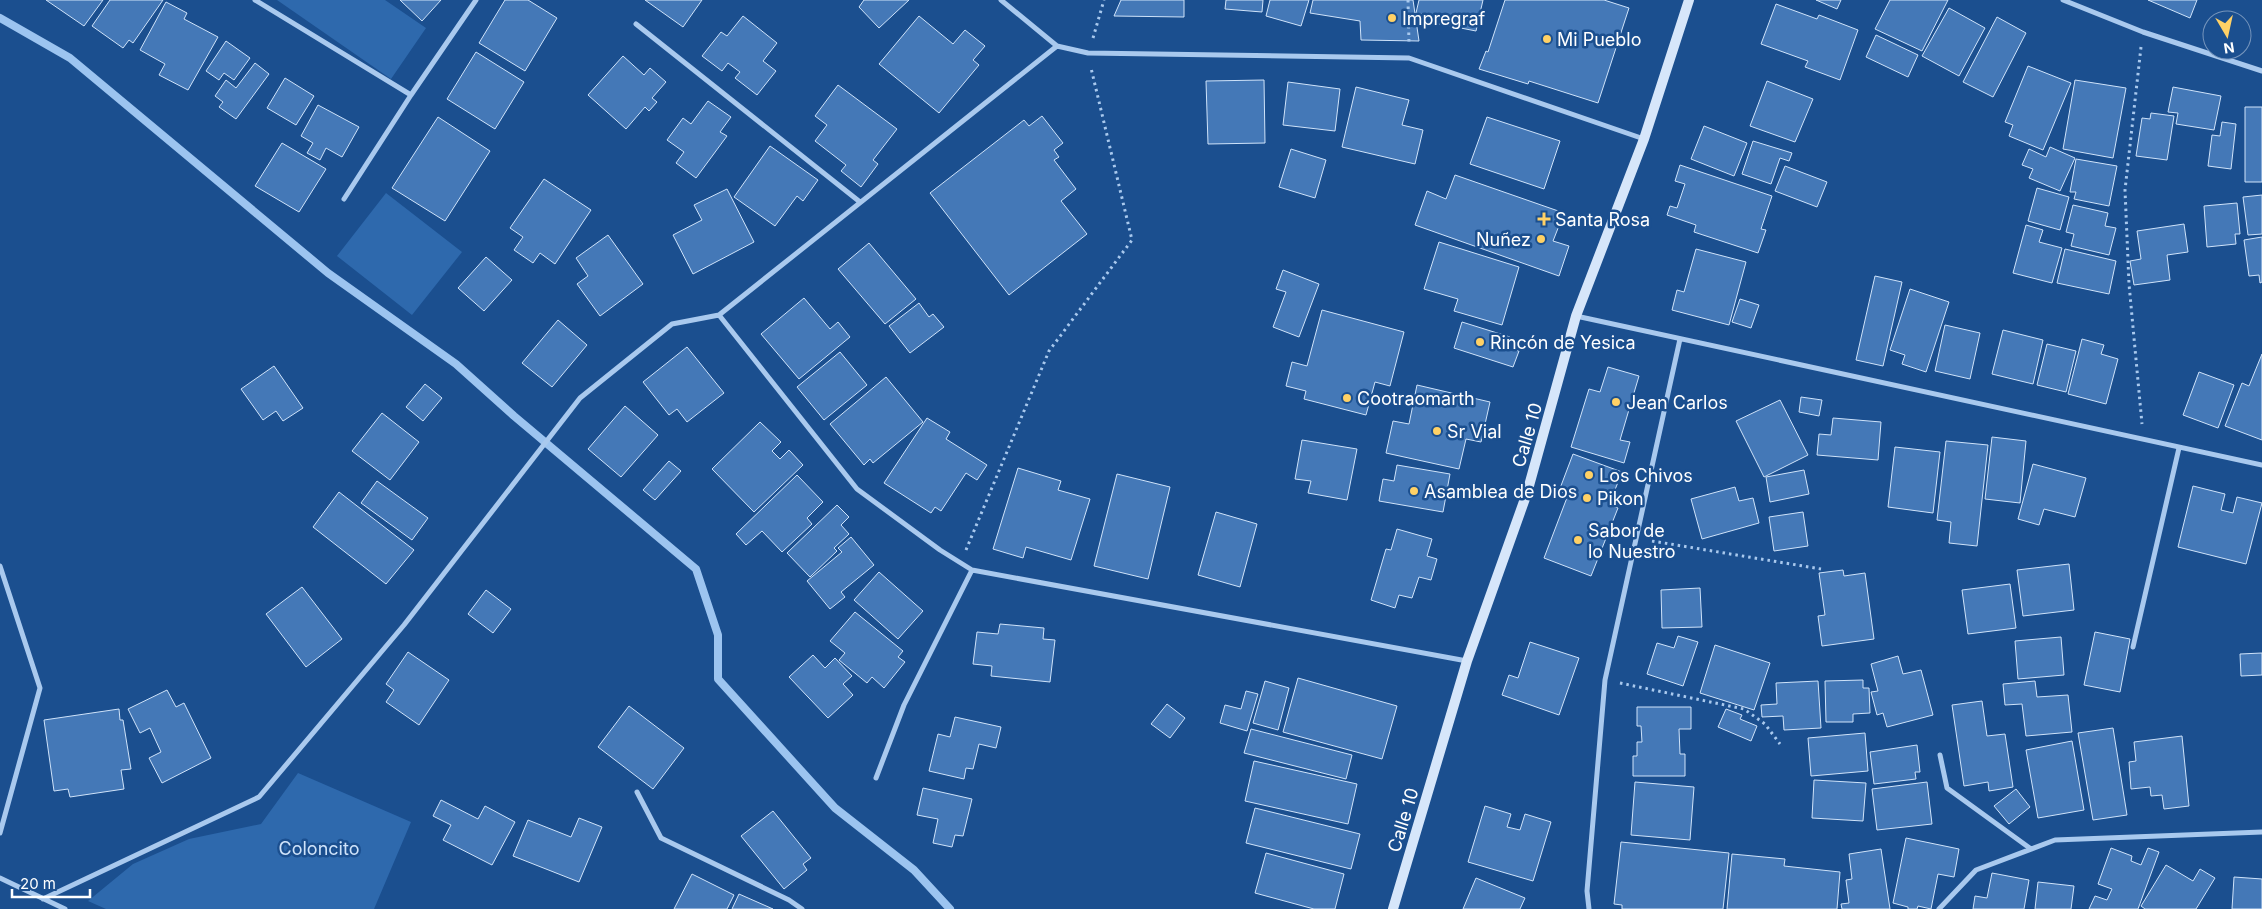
<svg xmlns="http://www.w3.org/2000/svg" width="2262" height="909" font-family="Inter,sans-serif">
<rect width="100%" height="100%" fill="#1b4f8f"/>
<path fill="#2e69ad" d="M277,0H385L426,28L391,79Z
M386,193L462,252L412,315L337,256Z
M298,773L411,822L374,909H106L88,901L133,864L189,839L261,824Z"/>
<g fill="none" stroke-linecap="round" stroke-linejoin="round">
<path stroke="#9cc4f0" stroke-width="8" d="M0,18L70,58L328,273L456,364L514,416L696,569L718,635V679L835,808L914,870L950,909"/>
</g>
<path fill="#4478b7" stroke="#cfe3fa" d="M46,0H103L84,26Z
M110,0H163L133,43L129,40L123,48L92,26Z
M400,0H441L422,21Z
M505,0H528L557,18L525,71L479,43Z
M645,0H702L683,27Z
M864,0H909L879,28L859,7Z
M1121,0H1184V17L1114,16Z
M1226,0H1263L1262,12L1225,9Z
M1270,0H1309L1301,26L1266,16Z
M1313,0H1413L1419,41L1361,40L1360,21L1310,13Z
M1419,0H1483L1476,31L1430,22L1431,16L1416,13Z
M1505,0H1604L1629,8L1598,103L1529,81L1528,84L1479,69L1486,51L1488,52Z
M1816,0H1841L1837,9Z
M1890,0H1948L1922,51L1875,29Z
M2148,0H2197L2190,18Z
M166,2L187,13L184,19L218,37L188,90L159,75L165,64L140,50Z
M1776,4L1817,19L1819,15L1858,30L1840,80L1805,67L1808,61L1761,44Z
M1949,8L1985,28L1959,76L1922,56Z
M743,16L777,43L763,61L776,71L757,95L735,78L740,72L728,63L722,71L702,56L721,32L727,36Z
M919,16L953,44L965,30L985,46L973,60L979,65L939,113L879,64Z
M1997,17L2026,33L1993,97L1963,82Z
M1876,35L1918,55L1908,77L1866,57Z
M226,41L250,58L234,80L224,73L219,80L206,71Z
M476,52L524,82L495,129L447,99Z
M623,56L644,75L650,68L666,82L652,98L657,102L649,111L645,107L626,129L588,95Z
M255,63L269,74L236,119L219,107L223,102L215,96L226,80L236,88Z
M2028,66L2071,83L2043,150L2009,136L2013,125L2005,122Z
M285,78L314,96L296,125L267,108Z
M1264,80L1265,143L1208,144L1206,81Z
M2075,80L2126,88L2113,158L2063,149Z
M1767,81L1813,99L1795,142L1750,126Z
M1288,82L1340,89L1335,131L1283,125Z
M838,85L897,129L873,160L878,164L861,187L841,171L846,165L815,141L827,125L815,116Z
M1356,87L1409,100L1402,125L1423,130L1415,164L1342,147Z
M2173,87L2221,96L2214,130L2176,124L2178,113L2168,112Z
M708,101L731,117L720,132L727,136L696,178L676,163L684,152L667,140L683,118L691,124Z
M318,105L359,127L342,157L326,148L320,160L307,153L313,143L301,136Z
M2245,107H2262V182H2245Z
M2151,113L2174,116L2167,160L2136,156L2142,118L2150,119Z
M1042,116L1063,143L1054,150L1059,157L1054,160L1076,189L1061,201L1087,234L1009,295L930,193L1024,120L1029,126Z
M438,117L490,151L445,221L392,188Z
M1487,117L1560,141L1544,189L1470,164Z
M2222,122L2236,124L2231,169L2208,166L2212,135L2220,136Z
M1704,126L1747,143L1734,176L1691,159Z
M1753,141L1792,153L1789,161L1780,158L1771,184L1742,174Z
M282,143L326,169L299,212L255,186Z
M770,146L818,180L803,201L797,196L775,226L734,197Z
M2050,147L2075,158L2060,191L2029,178L2033,169L2022,165L2029,149L2046,157Z
M1291,149L1326,160L1315,198L1279,187Z
M2076,159L2117,166L2109,206L2074,199L2076,192H2070Z
M1680,165L1772,196L1761,229L1766,230L1758,253L1694,232L1696,225L1667,215L1670,206L1677,208L1685,184L1675,181Z
M1785,166L1827,182L1817,207L1775,191Z
M1455,175L1564,213L1553,241L1569,246L1559,276L1415,225L1427,191L1446,199Z
M544,179L591,210L555,264L540,253L533,263L514,250L523,237L510,228Z
M2037,188L2069,197L2060,230L2028,221Z
M727,189L754,242L693,274L673,235L702,220L694,205Z
M2262,195V234L2248,235L2243,197Z
M2237,203L2240,234H2235L2236,244L2207,247L2204,206Z
M2073,205L2108,213L2105,226L2116,228L2109,255L2071,246L2074,234L2066,232Z
M2184,224L2188,252L2167,255L2170,280L2134,285L2130,261L2141,259L2137,231Z
M2026,225L2043,230L2039,242L2062,248L2052,283L2013,273Z
M608,235L643,284L600,316L577,284L588,276L576,258Z
M2262,237V282L2260,283L2259,275L2249,276L2244,240Z
M1439,242L1519,267L1502,325L1454,311L1458,299L1424,289Z
M869,243L916,299L885,324L838,269Z
M1696,249L1746,262L1729,325L1672,310L1677,290L1684,292Z
M2065,249L2116,261L2109,294L2057,283Z
M486,257L512,280L484,311L458,288Z
M1283,270L1319,284L1299,337L1273,327L1286,292L1276,289Z
M1875,276L1902,282L1883,366L1856,360Z
M1910,289L1949,302L1926,372L1902,364L1905,355L1890,350Z
M804,298L830,329L838,322L850,337L799,379L761,334Z
M1740,299L1759,305L1751,328L1732,322Z
M919,303L929,317L933,314L944,327L910,353L889,326Z
M1322,310L1404,332L1390,386L1375,382L1366,415L1304,399L1306,391L1286,386L1292,362L1307,366Z
M558,320L587,345L552,387L522,363Z
M1462,322L1510,337L1506,348L1519,351L1513,367L1454,348Z
M1945,325L1980,333L1970,379L1935,371Z
M2003,330L2043,340L2033,384L1992,374Z
M2082,339L2104,345L2101,354L2118,359L2106,404L2068,394Z
M2047,344L2076,351L2066,392L2037,385Z
M687,347L724,393L687,422L677,409L669,415L643,382Z
M840,352L867,385L824,420L797,387Z
M2262,354V440L2225,426L2242,383L2249,386Z
M274,366L303,408L283,421L276,411L263,420L241,389Z
M1608,367L1639,376L1620,440L1630,442L1624,463L1571,447L1589,389L1600,392Z
M2199,372L2234,385L2218,428L2183,415Z
M886,377L923,422L873,463L870,459L864,465L830,424Z
M425,384L442,398L423,421L406,407Z
M1417,385L1490,402L1481,442L1466,439L1459,469L1386,453L1393,421L1409,424Z
M1801,397L1822,400L1819,416L1799,412Z
M1780,400L1808,455L1764,477L1736,421Z
M625,406L658,435L621,477L588,449Z
M382,413L419,442L390,480L352,451Z
M927,418L950,432L946,439L987,465L977,480L966,473L941,511L935,507L931,513L884,483Z
M1833,418L1881,422L1878,460L1817,455L1819,434L1831,435Z
M760,422L781,442L772,451L780,459L789,450L803,465L754,512L712,469Z
M1992,437L2026,441L2020,503L1985,499Z
M1302,440L1357,449L1347,500L1308,493L1311,481L1295,479Z
M1946,441L1988,445L1977,546L1949,543L1951,522L1937,520Z
M1895,447L1940,452L1933,513L1888,507Z
M1573,454L1622,472L1609,505L1618,508L1591,576L1544,558L1568,495L1559,491Z
M669,461L681,471L655,500L643,490Z
M2033,464L2086,478L2075,517L2044,509L2039,525L2018,519Z
M1397,465L1450,474L1443,512L1379,501L1383,479L1394,481Z
M1018,468L1061,481L1058,490L1090,499L1071,560L1026,547L1023,558L993,549Z
M1804,470L1809,494L1770,502L1766,477Z
M1117,474L1170,487L1148,579L1094,566Z
M797,475L823,502L807,518L812,524L782,552L762,531L746,545L736,534Z
M377,481L428,518L412,540L361,503Z
M2193,486L2225,494L2221,510L2233,513L2237,497L2262,503L2246,564L2178,547Z
M1735,487L1739,501L1753,498L1759,523L1702,539L1691,499Z
M339,492L414,550L386,584L313,527Z
M837,505L849,517L841,525L849,534L834,548L837,551L810,577L787,553Z
M1216,512L1257,524L1240,587L1198,575Z
M1803,512L1808,546L1774,551L1769,517Z
M1397,529L1432,539L1427,556L1437,559L1431,580L1419,577L1412,598L1399,595L1395,608L1371,600L1386,549L1391,550Z
M851,537L874,565L841,592L845,597L830,609L807,581L842,552L838,548Z
M2069,564L2074,610L2023,616L2017,570Z
M1843,570L1844,576L1865,573L1874,639L1822,646L1818,616L1825,615L1819,573Z
M879,572L923,611L898,639L854,600Z
M2010,584L2016,628L1968,634L1962,590Z
M302,587L342,639L306,667L266,614Z
M1700,588L1702,627L1662,628L1661,590Z
M486,590L511,609L493,633L468,614Z
M855,612L903,651L898,657L905,662L884,688L872,677L867,683L839,660L845,653L830,641Z
M1000,624L1044,628L1043,639L1055,640L1050,682L991,676L992,666L973,664L977,632L998,634Z
M2095,632L2130,639L2120,692L2084,685Z
M1678,636L1698,642L1683,686L1647,674L1657,643L1674,648Z
M2061,637L2064,675L2018,679L2015,641Z
M1530,642L1579,658L1559,715L1502,695L1509,675L1518,678Z
M1715,645L1770,663L1754,710L1700,693Z
M408,652L449,680L419,725L386,702L394,690L386,684Z
M2262,653V675L2241,676L2240,654Z
M813,655L825,668L835,658L852,676L843,684L853,695L828,718L789,677Z
M1898,656L1903,674L1921,670L1933,715L1887,727L1883,713L1877,715L1871,692L1878,691L1871,664Z
M1298,678L1397,706L1382,759L1283,732Z
M1863,680V688H1869L1870,713L1853,714V722H1826L1825,681Z
M1265,681L1289,688L1278,730L1253,723Z
M1818,681L1821,728L1784,730L1783,716L1762,717L1761,705L1777,704L1776,683Z
M2035,681L2037,697L2068,695L2072,732L2026,736L2022,704L2005,705L2003,684Z
M167,690L176,707L184,703L211,758L162,783L149,758L161,752L150,728L140,733L128,709Z
M1246,691L1258,694L1247,731L1220,723L1225,705L1241,709Z
M1982,701L1987,736L2005,734L2013,787L1989,791L1988,782L1964,786L1952,705Z
M1167,704L1185,718L1170,738L1151,724Z
M629,706L684,748L653,789L598,747Z
M1637,707H1691V729H1679L1680,754H1685V776H1633V756H1637V742H1642L1641,726H1637Z
M119,709L120,720H123L131,769L121,770L124,789L70,797L68,789L54,791L44,720Z
M1726,709L1742,715L1740,719L1757,726L1751,741L1718,727Z
M955,717L1001,727L996,748L979,744L973,769L966,768L964,779L929,771L938,734L950,737Z
M2113,728L2127,815L2093,820L2078,733Z
M1251,729L1352,755L1346,779L1244,753Z
M1865,733L1868,771L1811,776L1808,738Z
M2182,736L2189,806L2164,809L2162,795L2151,796L2150,787L2131,789L2129,762L2136,761L2134,742Z
M2072,741L2084,810L2038,818L2026,750Z
M1917,745L1920,772H1915L1916,779L1874,784L1870,752Z
M1254,761L1357,784L1348,824L1245,801Z
M1814,780L1866,783L1863,821L1812,818Z
M1635,782L1694,787L1690,840L1631,835Z
M1927,782L1932,824L1877,830L1872,789Z
M923,788L972,799L963,836L955,835L952,847L933,843L938,819L917,815Z
M2016,789L2030,807L2009,824L1994,806Z
M441,800L478,819L485,806L515,822L492,865L443,840L451,825L433,816Z
M1485,806L1511,814L1507,827L1520,830L1525,814L1551,822L1533,881L1468,862Z
M1255,808L1360,834L1351,869L1246,843Z
M773,811L811,858L803,864L807,870L784,889L741,836Z
M579,818L602,827L579,882L513,856L528,820L571,837Z
M1906,838L1959,849L1954,877L1938,874L1931,909L1918,906L1917,909H1908V907L1893,903Z
M1621,842L1729,853L1723,909H1622V905L1614,904Z
M2111,848L2132,856L2131,861L2141,865L2148,848L2159,852L2138,909H2089L2095,896L2107,900L2112,889L2098,884Z
M1881,849L1890,909H1842L1841,904L1849,903L1846,880L1852,879L1849,854Z
M1266,853L1344,874L1335,909H1314L1255,893Z
M1732,854L1785,859L1784,866L1840,872L1837,909H1727Z
M2166,865L2193,881L2200,869L2215,878L2196,909H2145L2141,906Z
M1992,873L2029,880L2024,909H1973L1975,896L1987,898Z
M692,874L734,895L727,909H674Z
M2234,877L2262,879V909H2232Z
M1476,878L1525,898L1520,909H1463Z
M2038,882L2074,886L2071,909H2035Z
M739,894L773,909H732Z"/>
<g fill="none" stroke-linecap="round" stroke-linejoin="round">
<path stroke="#a9c9ee" stroke-width="3" stroke-dasharray="2.5 4" stroke-linecap="butt" d="M1408,0L1409,44
M1093,38L1104,0
M2141,47L2125,190L2129,284L2142,424
M1652,541L1821,569
M966,550L1049,351L1132,240L1091,68
M1620,683L1744,709L1765,724L1780,744"/>
<path stroke="#a9c9ee" stroke-width="5" d="M255,0L411,95L476,0
M1001,0L1057,46L1088,53L1409,58L1644,139
M2063,0L2143,32L2262,71
M636,24L860,202
M344,199L411,95
M719,315L1057,46
M1576,316L2262,465
M0,566L40,688L0,833
M2133,647L2179,448
M1940,755L1947,788L2031,849
M876,778L904,705L972,570
M637,792L661,838L789,900L802,909
M0,878L65,909
M43,899L259,797L404,625L580,398L672,324L719,315L857,489L940,550L972,570L1467,661
M1589,909L1587,891L1605,680L1680,339
M1939,909L1976,870L2055,840L2262,832"/>
<path stroke="#d6e6fa" stroke-width="10" d="M1393,909L1467,661L1527,493L1576,316L1644,139L1689,0"/>
</g>
<g fill="#ffd166" stroke="#1b4f8f" stroke-width="2">
<circle cx="1392" cy="18" r="5"/>
<circle cx="1547" cy="39" r="5"/>
<path d="M1541.5 211.5h5v5h5v5h-5v5h-5v-5h-5v-5h5z"/>
<circle cx="1541" cy="239" r="5"/>
<circle cx="1480" cy="342" r="5"/>
<circle cx="1347" cy="398" r="5"/>
<circle cx="1616" cy="402" r="5"/>
<circle cx="1437" cy="431" r="5"/>
<circle cx="1589" cy="475" r="5"/>
<circle cx="1414" cy="491" r="5"/>
<circle cx="1587" cy="498" r="5"/>
<circle cx="1578" cy="540" r="5"/>
</g>
<g text-anchor="middle" dominant-baseline="central" stroke-width="5" stroke-linejoin="round" paint-order="stroke">
<g font-size="18" fill="#fff" stroke="#1b4f8f" text-anchor="start">
<text x="1402" y="18">Impregraf</text>
<text x="1557" y="39">Mi Pueblo</text>
<text x="1555" y="219">Santa Rosa</text>
<text x="1531" y="239" text-anchor="end">Nuñez</text>
<text x="1490" y="342">Rincón de Yesica</text>
<text x="1357" y="398">Cootraomarth</text>
<text x="1626" y="402">Jean Carlos</text>
<text x="1447" y="431">Sr Vial</text>
<text x="1599" y="475">Los Chivos</text>
<text x="1424" y="491">Asamblea de Dios</text>
<text x="1597" y="498">Pikon</text>
<text x="1588" y="530">Sabor de<tspan x="1588" dy="21">lo Nuestro</tspan></text>
</g>
<g font-size="18" fill="#fff" stroke="#1b4f8f">
<text transform="translate(1527 435) rotate(-74)">Calle 10</text>
<text transform="translate(1403 820) rotate(-73)">Calle 10</text>
</g>
<g font-size="18" fill="#cfe3fa" stroke="#1b4f8f">
<text x="319" y="848">Coloncito</text>
</g>
</g>
<g transform="translate(2227 35) rotate(171)"><circle r="24" fill="#1b4f8f" stroke="#7695bc"/>
<path d="M0-4L9 19L0 12L-9 19Z" fill="#ffd166"/>
<text y="-8" font-size="14" font-weight="bold" text-anchor="middle" fill="#ffffff">N</text>
</g>
<path d="M12 889v8h78v-8" fill="none" stroke="#ffffff" stroke-width="2.5"/>
<text x="20" y="889" font-size="15" fill="#ffffff" stroke="#1b4f8f" stroke-width="4" paint-order="stroke">20 m</text>
</svg>
